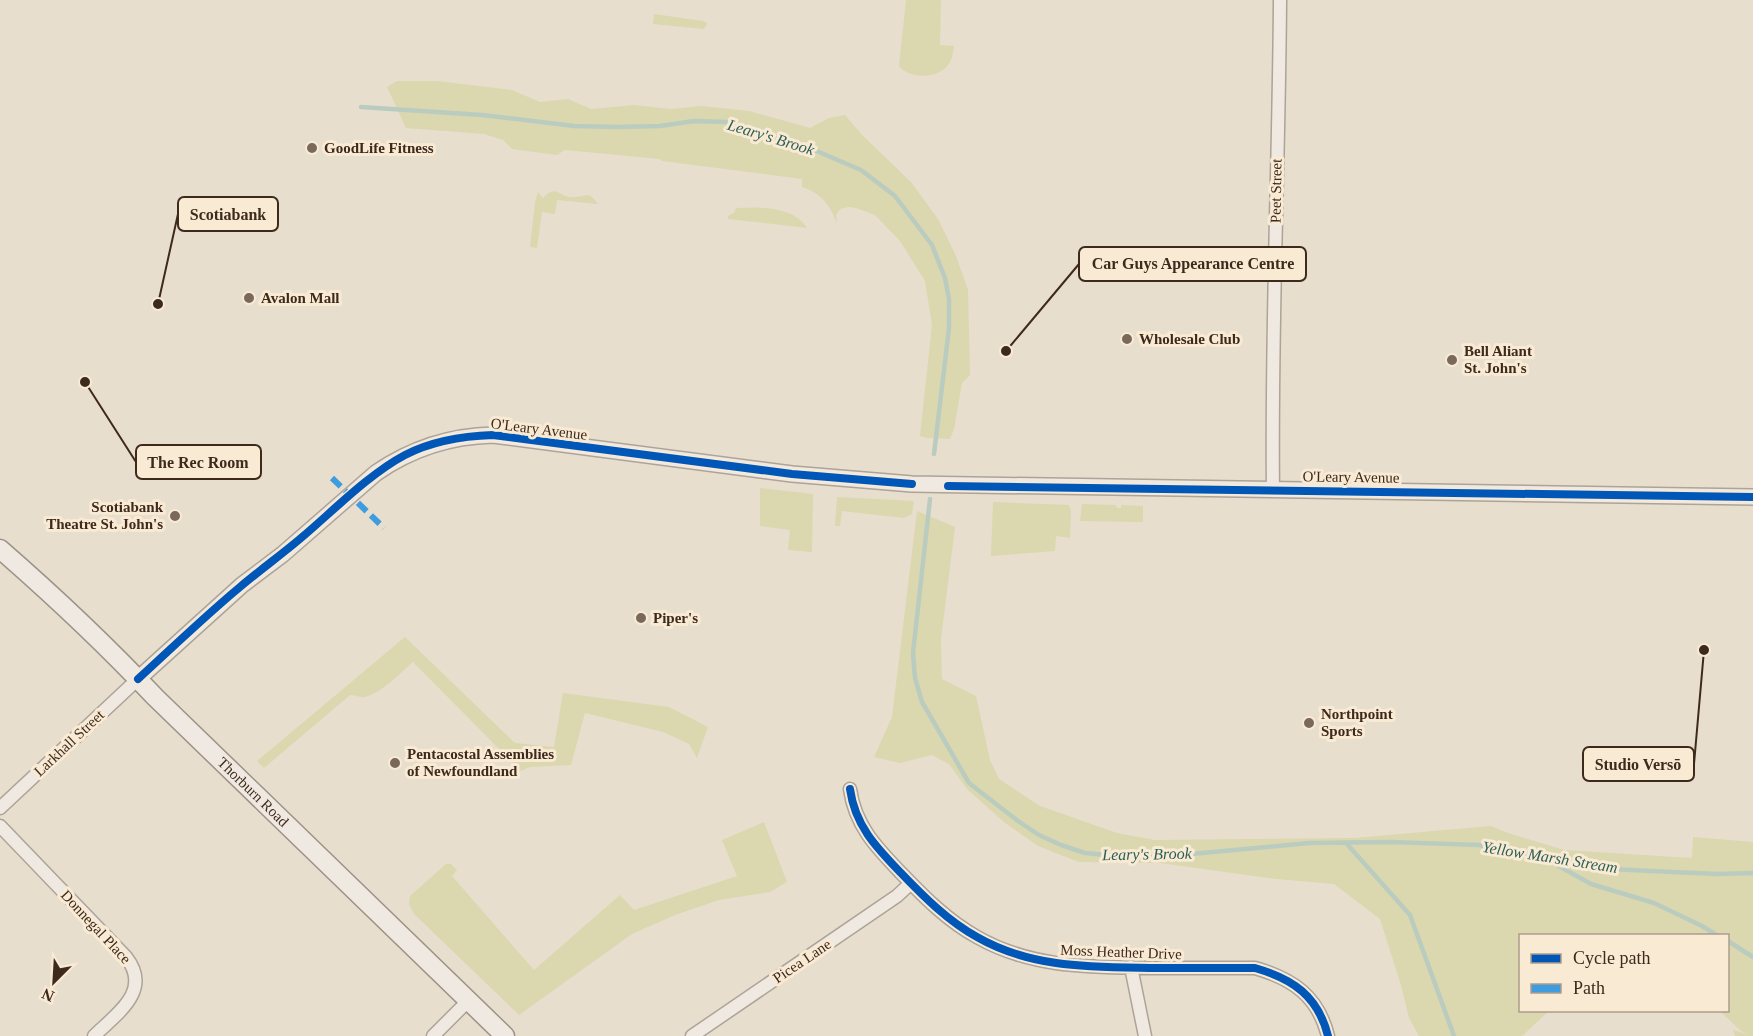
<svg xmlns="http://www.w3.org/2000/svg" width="1753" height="1036" font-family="'Times New Roman',serif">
<rect width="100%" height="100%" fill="#e8dece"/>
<path fill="#dbd7af" d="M906,0H941L940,45L954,46C953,53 952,60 948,65C938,79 909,79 899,66Z
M654,14L703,21L707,23L706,26L704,29L653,24Z
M397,81H437L512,90L540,102L568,99L591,109L634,105L671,109L701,106L749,111L810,128L829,118L845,115L863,136L911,182L938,219L956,256L968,290L970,375L962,383L954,429L950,439L927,438L920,436L932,325L925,281L900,241L875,215L856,208L848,207L840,209L836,215L837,224C831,206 821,193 802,187V179L662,161L660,159L565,150L557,155L512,149L503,140L484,134L406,128L387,87Z
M555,191C560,193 567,198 573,197C587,197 588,190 598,204L557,200L555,214L542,212L537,248L530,247L535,202L538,192L543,198L548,193Z
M736,208C760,207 793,206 807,228L728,219V216L734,213Z
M760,488L813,494L812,552L788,550L790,530L760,526Z
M837,497L914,501L912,514L904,518L842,511L840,526H835Z
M993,502L1069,505L1071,511L1070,538L1056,536L1055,551L991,556Z
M1082,504L1116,505L1117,508H1121V505L1143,506V522L1080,521Z
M917,511L955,527L941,639L942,679L976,696L990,760L999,779L1040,806L1117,833L1155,840L1354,838L1491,826L1508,833L1564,850L1692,858L1693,837L1753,842V1036H1735L1733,1030L1747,1034L1741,1031L1720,1011L1728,1010V936H1520V1010L1549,1011L1522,1036H1419L1409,1018L1401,985L1380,919L1334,884L1276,879L1160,863L1079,862L1038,846L1004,822L967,789L949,764L932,755L900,763L874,757L892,717Z
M405,637L515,743L554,747L563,693L669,707L708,727L697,758L689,744L663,732L585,713L571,765L530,767L521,771L413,662C399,674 383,692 365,697C361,698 355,695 350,695L264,768L257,761Z
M764,822L787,882L770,892L719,900L675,915L632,934L519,1015L414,914L409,904L410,896L446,864H451L457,870L452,876L534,970L620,895L634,910L737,876L722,840Z"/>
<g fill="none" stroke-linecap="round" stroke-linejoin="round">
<path stroke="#baccbf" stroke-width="4.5" d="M361,107L482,115L574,126L618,127L660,126L694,121L726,122L761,131L812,149L861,170L895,196L932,245L945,278L949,299V328L934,454
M930,499L913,653L915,678L922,702L969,783L1018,821L1039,835L1061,845L1085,853L1126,857H1159L1309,843L1390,842L1479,845L1608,869L1717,874L1753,873
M1347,844L1410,915L1454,1036
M1548,860L1591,884L1654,903L1702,926L1718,936
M1728,941L1753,957"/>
<defs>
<path id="minor" d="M1273,490C1271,326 1279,163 1280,0
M850,789C855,826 877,848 901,873C924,897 948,921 977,937C1031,968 1090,967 1150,968C1185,968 1220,968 1255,968C1293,979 1318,996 1328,1036
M0,808L138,679
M0,826L126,957C153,991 116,1014 94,1036
M1131,967L1145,1036
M433,1036L468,1001
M692,1036L897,896L911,883"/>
<path id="tertiary" d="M138,679L242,585L283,554L376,473C412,448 450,436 493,435L792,474L912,484L1753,497"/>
<g id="secondary">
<path id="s1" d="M0,549C54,596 106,645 155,697L505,1036"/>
</g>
</defs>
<use href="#minor" stroke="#ada397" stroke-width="15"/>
<use href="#tertiary" stroke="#ada397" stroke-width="18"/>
<use href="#secondary" stroke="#9d9287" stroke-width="21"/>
<use href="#minor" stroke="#efe9e1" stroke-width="12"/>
<use href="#tertiary" stroke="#efe9e1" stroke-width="15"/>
<use href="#secondary" stroke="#efe9e1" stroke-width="18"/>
<path stroke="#3f9cdf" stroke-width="6" stroke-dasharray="12 6" stroke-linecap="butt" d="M332,478L384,528"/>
<defs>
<path id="cycleway" d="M948,486L1753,497
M138,679C172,648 205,616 240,587C260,570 281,555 301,538C332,512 369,474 405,455C432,441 463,436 493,435L792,474L912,484
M850,789C855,826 877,848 901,873C924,897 948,921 977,937C1031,968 1090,967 1150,968C1185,968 1220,968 1255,968C1293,979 1318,996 1328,1036"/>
</defs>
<use href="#cycleway" stroke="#f9ead4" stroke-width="11"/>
<use href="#cycleway" stroke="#0057b8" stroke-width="8"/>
</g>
<g fill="#7a695b" stroke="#f9ead4" stroke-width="2">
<circle cx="312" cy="148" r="6"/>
<circle cx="249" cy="298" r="6"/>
<circle cx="1127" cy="339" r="6"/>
<circle cx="1452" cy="360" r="6"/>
<circle cx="175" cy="516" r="6"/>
<circle cx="641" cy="618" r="6"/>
<circle cx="1309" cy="723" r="6"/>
<circle cx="395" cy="763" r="6"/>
</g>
<g text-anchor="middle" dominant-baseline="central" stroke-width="6" stroke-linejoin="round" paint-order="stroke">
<g font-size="15" font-weight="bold" fill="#3e2a1d" stroke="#f9ead4" text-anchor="start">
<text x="324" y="148">GoodLife Fitness</text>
<text x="261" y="298">Avalon Mall</text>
<text x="1139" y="339">Wholesale Club</text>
<text x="1464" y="351">Bell Aliant<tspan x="1464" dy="17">St. John's</tspan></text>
<text x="163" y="507" text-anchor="end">Scotiabank<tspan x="163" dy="17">Theatre St. John's</tspan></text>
<text x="653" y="618">Piper's</text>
<text x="1321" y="714">Northpoint<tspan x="1321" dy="17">Sports</tspan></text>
<text x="407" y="754">Pentacostal Assemblies<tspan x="407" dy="17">of Newfoundland</tspan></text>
</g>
<g font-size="15" fill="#3e2a1d" stroke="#f9ead4">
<text transform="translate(1276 191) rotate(-89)">Peet Street</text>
<text transform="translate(539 429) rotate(7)">O'Leary Avenue</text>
<text transform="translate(1351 477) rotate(1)">O'Leary Avenue</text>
<text transform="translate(69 743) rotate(-43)">Larkhall Street</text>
<text stroke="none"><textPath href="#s1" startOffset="351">Thorburn Road</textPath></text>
<text transform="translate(96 927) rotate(47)">Donnegal Place</text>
<text transform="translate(1121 952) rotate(2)">Moss Heather Drive</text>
<text transform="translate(802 961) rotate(-34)">Picea Lane</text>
</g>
<g font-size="16" font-style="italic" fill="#2b5f56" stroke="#f9ead4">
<text transform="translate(771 137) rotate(17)">Leary's Brook</text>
<text transform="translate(1147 854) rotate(-1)">Leary's Brook</text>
<text transform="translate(1550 857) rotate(9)">Yellow Marsh Stream</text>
</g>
</g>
<path fill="none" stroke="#3e2a1d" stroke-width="2" d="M158 304L178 214M1006 351L1079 264M85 382L136 462M1704 650L1694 764"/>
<g fill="#3e2a1d" stroke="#f9ead4" stroke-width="2">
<circle cx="158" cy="304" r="6"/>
<circle cx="1006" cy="351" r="6"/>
<circle cx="85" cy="382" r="6"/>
<circle cx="1704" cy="650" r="6"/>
</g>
<g fill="#f9ead4" stroke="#3e2a1d" stroke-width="2">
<rect x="178" y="197" width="100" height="34" rx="6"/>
<rect x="1079" y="247" width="227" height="34" rx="6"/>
<rect x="136" y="445" width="125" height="34" rx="6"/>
<rect x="1583" y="747" width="111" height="34" rx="6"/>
</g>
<g font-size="16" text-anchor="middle" font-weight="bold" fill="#3e2a1d">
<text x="228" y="220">Scotiabank</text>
<text x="1193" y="269">Car Guys Appearance Centre</text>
<text x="198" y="468">The Rec Room</text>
<text x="1638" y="770">Studio Versō</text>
</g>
<rect x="1519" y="934" width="210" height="78" fill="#f9ead4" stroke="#ae9d8b" stroke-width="1.5"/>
<rect x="1531" y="954" width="30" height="9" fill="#0057b8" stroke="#ae9d8b" stroke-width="1.5"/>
<text x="1573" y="964" font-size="18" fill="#3e2a1d">Cycle path</text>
<rect x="1531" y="984" width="30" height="9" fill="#3f9cdf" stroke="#ae9d8b" stroke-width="1.5"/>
<text x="1573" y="994" font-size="18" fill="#3e2a1d">Path</text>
<g transform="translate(54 982) rotate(204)" stroke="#f9ead4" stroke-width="4.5" paint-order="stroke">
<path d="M0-4.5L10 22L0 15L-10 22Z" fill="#3e2a1d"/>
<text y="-9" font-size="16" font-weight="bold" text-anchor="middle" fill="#3e2a1d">N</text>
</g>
</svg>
